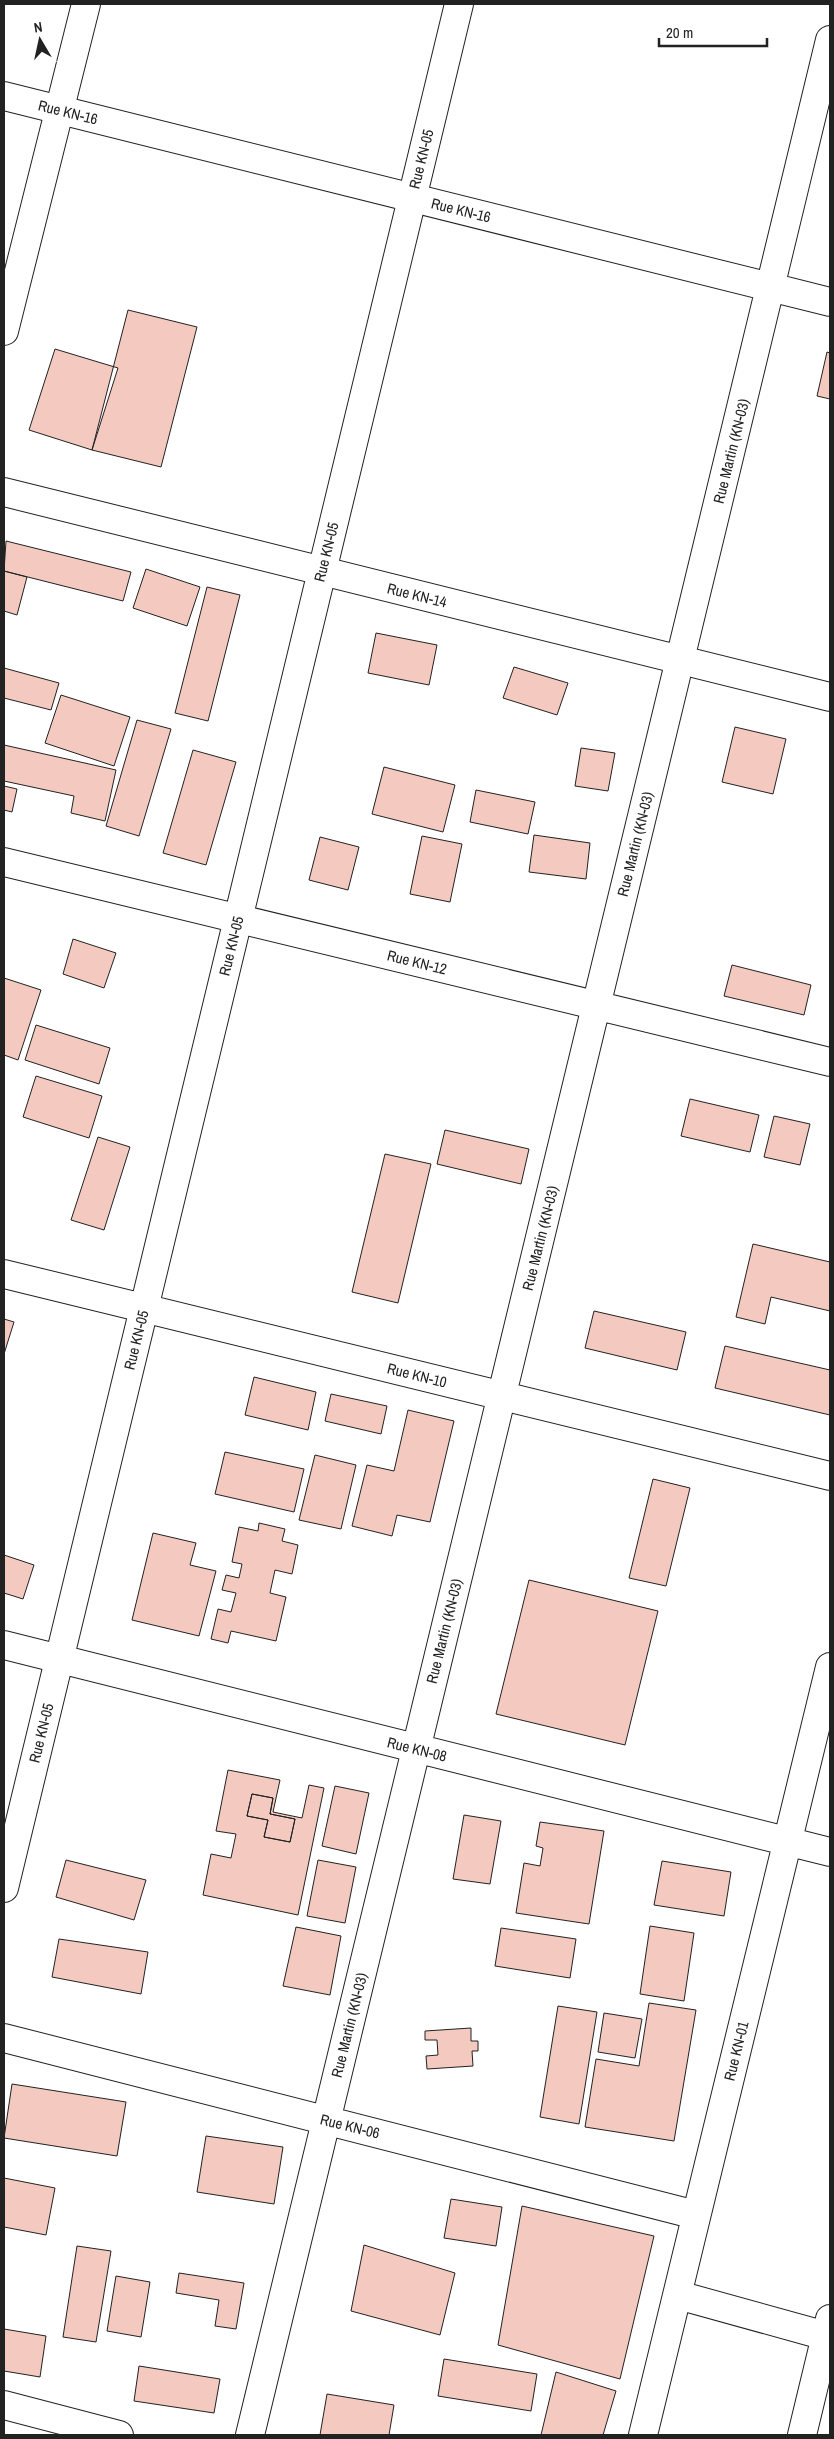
<svg xmlns="http://www.w3.org/2000/svg" width="834" height="2439" font-family="'Archivo Narrow',sans-serif">
<rect width="100%" height="100%" fill="#fff"/>
<path fill="#f3c9c0" stroke="#222" fill-rule="evenodd" d="M128,310L197,327L161,467L92,450Z
M55,349L118,368L92,450L29,430Z
M827,352L830,353V399L817,396Z
M6,541L131,572L123,601L4,571Z
M146,569L200,587L187,626L133,608Z
M4,571L27,577L17,615L4,611Z
M207,587L240,595L208,721L175,713Z
M376,633L437,645L429,685L368,673Z
M514,667L568,683L557,715L503,698Z
M4,668L59,683L51,710L4,698Z
M61,695L130,717L114,766L45,743Z
M137,720L171,729L139,836L106,826Z
M735,727L786,739L773,794L722,782Z
M4,745L116,770L105,821L71,813L74,796L4,781Z
M581,748L615,753L608,791L575,786Z
M193,750L236,762L206,865L163,853Z
M384,767L455,785L443,832L372,814Z
M4,786L17,789L12,812L4,810Z
M476,790L535,802L528,834L470,822Z
M534,835L590,843L586,879L529,872Z
M422,836L462,844L450,902L410,894Z
M320,837L359,847L348,890L309,880Z
M73,939L116,953L104,988L63,974Z
M732,965L811,985L804,1015L724,996Z
M4,978L41,990L18,1060L4,1055Z
M36,1025L110,1048L99,1084L25,1060Z
M36,1076L102,1096L89,1138L23,1117Z
M690,1099L759,1115L750,1152L681,1136Z
M774,1116L810,1124L800,1165L764,1157Z
M445,1130L529,1149L521,1184L437,1164Z
M98,1137L130,1147L104,1230L71,1220Z
M385,1154L431,1164L398,1303L352,1292Z
M753,1244L830,1262V1311L771,1297L765,1324L736,1317Z
M594,1311L686,1332L677,1370L585,1348Z
M4,1319L14,1322L4,1354Z
M725,1346L830,1370V1415L715,1388Z
M254,1377L316,1392L308,1430L245,1415Z
M331,1394L387,1406L381,1434L325,1421Z
M408,1410L454,1421L430,1522L397,1515L392,1536L352,1526L367,1465L394,1471Z
M225,1452L304,1469L294,1512L215,1494Z
M315,1455L356,1465L341,1529L299,1520Z
M653,1479L690,1488L666,1586L629,1578Z
M259,1523L285,1529L282,1541L298,1545L292,1574L275,1570L270,1593L286,1597L276,1641L231,1631L228,1643L211,1639L218,1609L231,1612L236,1593L222,1590L226,1575L239,1578L242,1564L232,1562L239,1527L258,1531Z
M153,1533L196,1543L190,1565L216,1571L199,1636L132,1620Z
M4,1555L34,1565L23,1599L4,1593Z
M529,1580L658,1611L625,1745L496,1714Z
M228,1770L280,1780L273,1812L302,1818L309,1785L324,1788L298,1915L203,1895L211,1854L231,1858L236,1834L216,1831ZM252,1794L273,1798L270,1814L295,1819L290,1842L264,1837L268,1820L247,1816Z
M335,1786L369,1793L356,1854L322,1846Z
M252,1794L273,1798L270,1814L295,1819L290,1842L264,1837L268,1820L247,1816Z
M464,1815L501,1821L490,1884L453,1879Z
M540,1822L604,1831L589,1924L516,1913L524,1863L540,1866L543,1848L536,1846Z
M66,1860L146,1880L134,1920L56,1897Z
M318,1860L356,1867L345,1923L307,1916Z
M662,1861L731,1872L724,1916L654,1905Z
M650,1926L694,1933L684,2001L640,1994Z
M296,1927L341,1936L330,1995L283,1986Z
M501,1928L576,1939L570,1978L495,1966Z
M59,1939L148,1952L141,1994L52,1977Z
M649,2003L696,2010L674,2141L585,2127L596,2059L639,2066Z
M558,2006L597,2012L579,2124L540,2117Z
M604,2013L642,2019L635,2058L598,2052Z
M471,2028V2041H478V2051H472L473,2066L427,2069L426,2056L438,2055L437,2040H425V2031Z
M12,2084L126,2102L117,2156L4,2138Z
M206,2136L283,2147L274,2204L197,2192Z
M4,2178L55,2188L46,2235L4,2227Z
M451,2199L502,2207L496,2246L444,2238Z
M522,2206L654,2236L620,2379L498,2345Z
M364,2245L455,2273L440,2335L351,2311Z
M77,2246L111,2251L96,2342L63,2337Z
M179,2273L244,2283L236,2329L215,2326L219,2300L176,2293Z
M116,2276L150,2282L141,2337L107,2331Z
M4,2329L46,2336L40,2377L4,2371Z
M444,2359L537,2374L531,2411L438,2396Z
M139,2366L220,2379L214,2413L134,2401Z
M556,2372L616,2391L603,2435H541Z
M327,2394L394,2405L389,2435H320Z"/>
<g fill="none" stroke-linecap="round" stroke-linejoin="round">
<defs>
<path id="street" d="M4,96L830,302
M4,331L86,4
M4,492L830,697
M4,862L830,1062
M4,1274L830,1476
M4,1645L830,1852
M4,1888L459,4
M4,2038L696,2215
M678,2295L826,2336
M4,2405L119,2435
M250,2435L830,40
M643,2435L830,1667"/>
<path id="secondary" d="M802,2435L830,2319"/>
</defs>
<use href="#street" stroke="#222" stroke-width="30"/>
<use href="#secondary" stroke="#222" stroke-width="30"/>
<use href="#street" stroke="#fff" stroke-width="28"/>
<use href="#secondary" stroke="#fff" stroke-width="28"/>
</g>
<g text-anchor="middle" dominant-baseline="central" stroke-width="4" stroke-linejoin="round" paint-order="stroke">
<g font-size="15" fill="#222" stroke="#fff">
<text transform="translate(68 112) rotate(14)">Rue KN-16</text>
<text transform="translate(421 159) rotate(-76)">Rue KN-05</text>
<text transform="translate(461 210) rotate(14)">Rue KN-16</text>
<text transform="translate(731 451) rotate(-76)">Rue Martin (KN-03)</text>
<text transform="translate(326 552) rotate(-76)">Rue KN-05</text>
<text transform="translate(417 595) rotate(14)">Rue KN-14</text>
<text transform="translate(635 844) rotate(-76)">Rue Martin (KN-03)</text>
<text transform="translate(231 946) rotate(-76)">Rue KN-05</text>
<text transform="translate(417 962) rotate(14)">Rue KN-12</text>
<text transform="translate(540 1238) rotate(-76)">Rue Martin (KN-03)</text>
<text transform="translate(136 1340) rotate(-76)">Rue KN-05</text>
<text transform="translate(417 1375) rotate(14)">Rue KN-10</text>
<text transform="translate(444 1631) rotate(-76)">Rue Martin (KN-03)</text>
<text transform="translate(41 1733) rotate(-76)">Rue KN-05</text>
<text transform="translate(417 1749) rotate(14)">Rue KN-08</text>
<text transform="translate(349 2025) rotate(-76)">Rue Martin (KN-03)</text>
<text transform="translate(736 2051) rotate(-76)">Rue KN-01</text>
<text transform="translate(350 2126) rotate(14)">Rue KN-06</text>
</g>
</g>
<rect width="834" height="2439" fill="none" stroke="#222222" stroke-width="10"/>
<g transform="translate(40 40) rotate(351)" stroke="#ffffff" stroke-width="4" paint-order="stroke">
<path d="M0-4L9 19L0 12L-9 19Z" fill="#222222"/>
<text y="-8" font-size="14" font-weight="bold" text-anchor="middle" fill="#222222">N</text>
</g>
<path d="M659 38v8h108v-8" fill="none" stroke="#222222" stroke-width="2.5"/>
<text x="666" y="38" font-size="15" fill="#222222" stroke="#ffffff" stroke-width="4" paint-order="stroke">20 m</text>
</svg>
